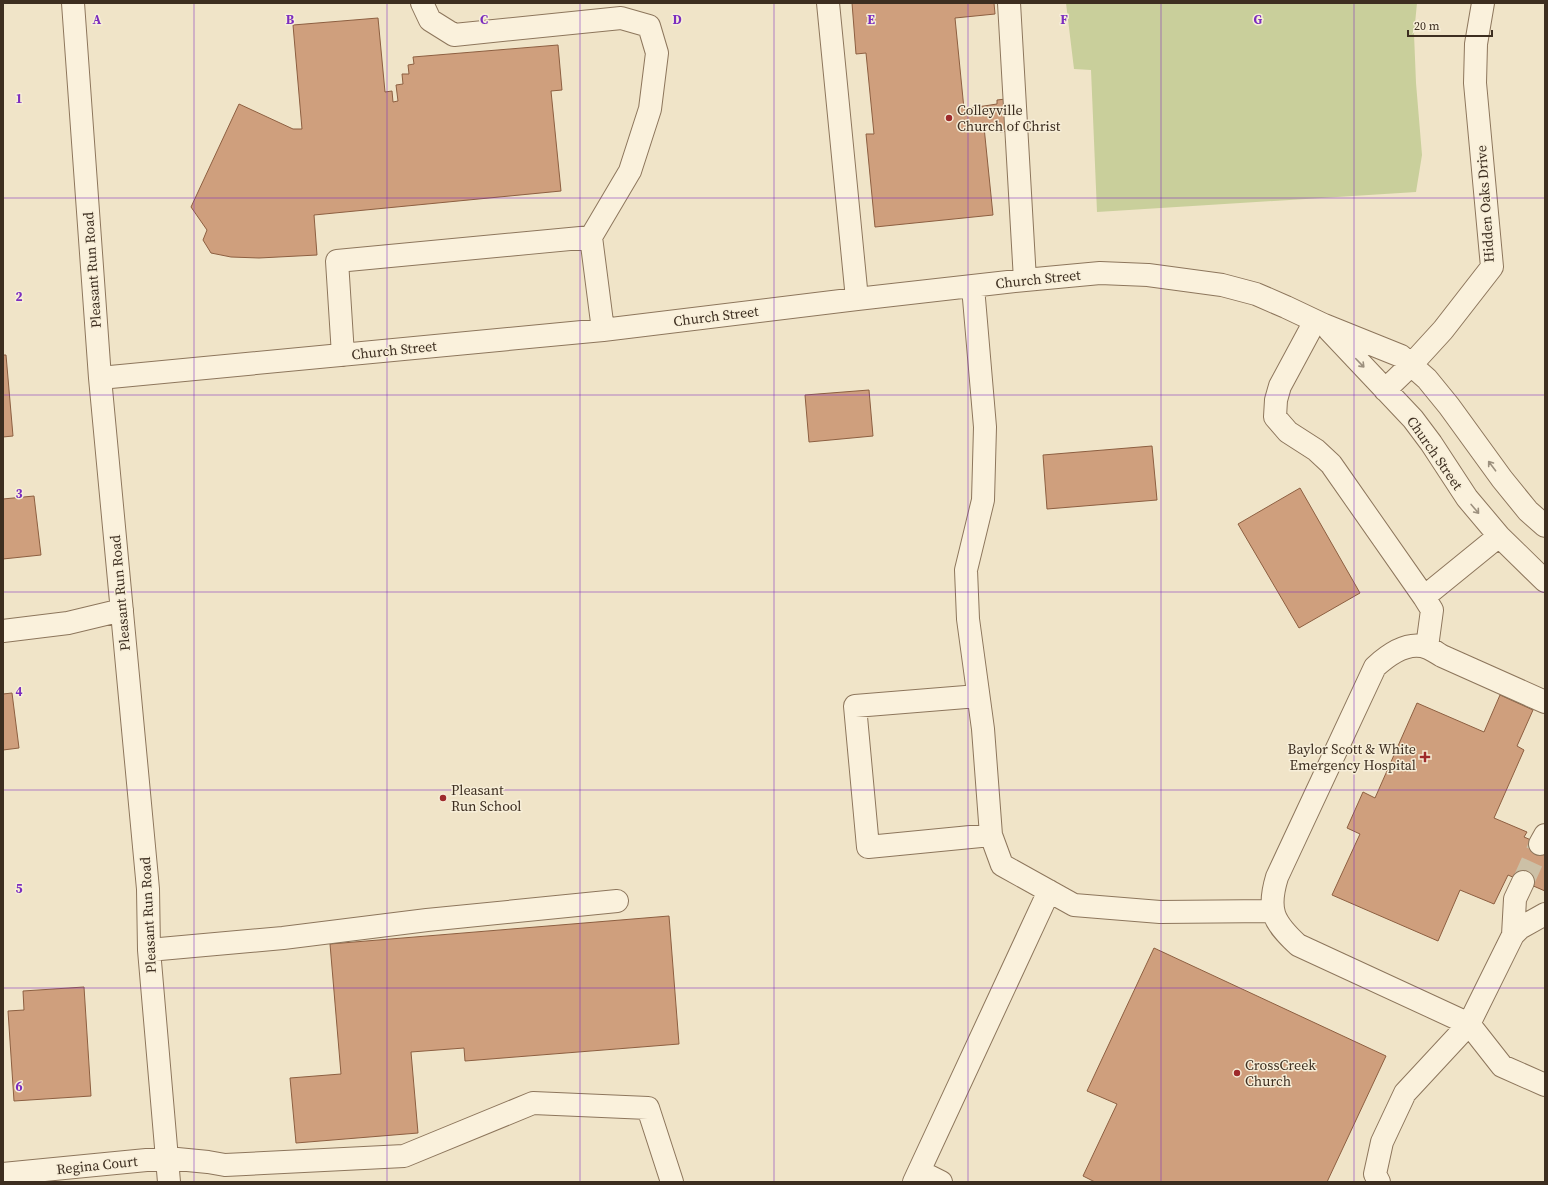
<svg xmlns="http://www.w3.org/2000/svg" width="1548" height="1185" font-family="'Source Serif 4',serif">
<rect width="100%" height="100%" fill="#f0e4c8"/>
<path fill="#c9cf9b" d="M1066,3H1417L1414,34L1416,83L1422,155L1416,192L1097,212L1091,70L1074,69Z"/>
<path fill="#cf9f7d" stroke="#8d5f41" d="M852,3H994L995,14L955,18L964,109L997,104V100L1023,97L1026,129L1000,132V126L984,127L993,215L875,227L866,134H874L866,53L856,54Z
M378,18L385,92L392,91L393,102L398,101L396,85L403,84L402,74H409L408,65L414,64L413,57L558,45L562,90L551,91L561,191L314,215L317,255L259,258L231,257L211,253L203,240L207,230L191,207L239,104L293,129H302L293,25Z
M3,355H6L13,436L3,437Z
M869,390L873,436L809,442L805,395Z
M1152,446L1157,500L1047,509L1043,455Z
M1300,488L1360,593L1299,628L1238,524Z
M34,496L41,555L3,559V499Z
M12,693L19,748L3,750V694Z
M1500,695L1533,710L1517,746L1524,750L1494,818L1527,832L1524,837L1545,846V891L1508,875L1494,904L1460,890L1438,941L1332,895L1360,834L1347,828L1363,792L1375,798L1417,703L1484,732Z
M669,916L679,1044L465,1061L464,1048L411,1052L418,1133L296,1143L290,1078L341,1074L330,944Z
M1154,948L1386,1056L1327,1182H1095L1083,1176L1117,1104L1087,1091Z
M84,987L91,1096L14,1101L8,1011L24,1010L23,991Z"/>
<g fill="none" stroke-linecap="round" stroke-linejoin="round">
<path stroke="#ccc0a6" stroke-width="22" stroke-dasharray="22 11" stroke-linecap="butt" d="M1523,882L1540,844"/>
<defs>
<path id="minor" d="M73,3L100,378L148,889L149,950L169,1182
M422,3L430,20L454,35L621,18L649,26L657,53L650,109L630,171L591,237
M828,3L857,299
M1009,3L1025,280
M973,287L985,427L983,500L966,570L968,619L983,729L991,835L1002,865L1074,905L1160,912L1272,911
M1315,321L1280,386L1276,400L1275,417L1288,432L1316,450L1331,464L1424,597L1432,610L1427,647
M1329,330L1413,419L1431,443L1467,498L1499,536L1545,581
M343,355L337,261L591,237L603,330
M100,378L603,330L857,299L1025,280L1100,273L1148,275L1222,285L1256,294L1286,307L1324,325L1401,356L1427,379L1449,406L1502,479L1528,511L1545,526
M1385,390L1411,365L1443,330L1492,267L1475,83L1476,44L1483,3
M1424,597L1499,536
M3,631L68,623L122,610
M978,696L855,706L868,847L991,835
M1545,702L1442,656C1437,653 1433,650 1428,648C1409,640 1388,655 1375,667L1277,877C1267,910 1273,922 1298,945L1469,1024L1513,935L1520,928L1545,914
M1540,844L1545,835
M1513,935L1515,899L1523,882
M149,950L283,938L427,920L617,901
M919,1171L941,1182
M3,1174L167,1158L208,1162L225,1165L404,1156L533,1103L648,1108L672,1182
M914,1182L1049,891
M1379,1182L1375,1174L1382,1142L1405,1093L1469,1024L1502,1066L1545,1085"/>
</defs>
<use href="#minor" stroke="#8d765c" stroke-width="24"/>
<use href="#minor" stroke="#faf1dc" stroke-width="22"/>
</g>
<defs><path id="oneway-shaft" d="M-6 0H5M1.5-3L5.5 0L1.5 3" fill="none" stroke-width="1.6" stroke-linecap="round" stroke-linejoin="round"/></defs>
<g stroke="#9c907e">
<use href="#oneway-shaft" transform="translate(1360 363) rotate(46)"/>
<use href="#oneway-shaft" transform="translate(1492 466) rotate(-127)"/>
<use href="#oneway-shaft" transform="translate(1475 509) rotate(50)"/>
</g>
<path fill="none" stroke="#7b2cbf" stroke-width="1" stroke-opacity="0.55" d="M194,3V1182M387,3V1182M580,3V1182M774,3V1182M968,3V1182M1161,3V1182M1354,3V1182M3,198H1545M3,395H1545M3,592H1545M3,790H1545M3,988H1545"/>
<g fill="#9e2a2b" stroke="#f7eed8" stroke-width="1.5">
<circle cx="949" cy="118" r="4"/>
<path d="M1423 751h4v4h4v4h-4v4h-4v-4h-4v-4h4z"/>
<circle cx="443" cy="798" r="4"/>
<circle cx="1237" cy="1073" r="4"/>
</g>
<g text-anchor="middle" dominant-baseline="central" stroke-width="3" stroke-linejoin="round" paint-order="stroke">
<g font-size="14" fill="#3d2e20" stroke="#f7eed8" text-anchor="start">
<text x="957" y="110">Colleyville<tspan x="957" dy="16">Church of Christ</tspan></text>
<text x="1416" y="749" text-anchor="end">Baylor Scott &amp; White<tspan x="1416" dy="16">Emergency Hospital</tspan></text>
<text x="451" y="790">Pleasant<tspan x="451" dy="16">Run School</tspan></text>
<text x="1245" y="1065">CrossCreek<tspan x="1245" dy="16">Church</tspan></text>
</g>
<g font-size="14" fill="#3d2e20" stroke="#f7eed8">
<text transform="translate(1485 204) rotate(-94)">Hidden Oaks Drive</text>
<text transform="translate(92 270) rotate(-94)">Pleasant Run Road</text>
<text transform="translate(1038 279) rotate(-6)">Church Street</text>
<text transform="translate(716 316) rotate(-7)">Church Street</text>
<text transform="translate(394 350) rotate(-6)">Church Street</text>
<text transform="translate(1435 453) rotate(55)">Church Street</text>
<text transform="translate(120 593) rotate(-95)">Pleasant Run Road</text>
<text transform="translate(148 915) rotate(-93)">Pleasant Run Road</text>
<text transform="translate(97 1165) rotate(-6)">Regina Court</text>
</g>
</g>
<g font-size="13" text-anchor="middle" font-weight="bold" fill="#7b2cbf" stroke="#f7eed8" stroke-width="3" stroke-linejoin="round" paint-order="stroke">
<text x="97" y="24">A</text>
<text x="290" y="24">B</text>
<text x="484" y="24">C</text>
<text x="677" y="24">D</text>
<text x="871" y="24">E</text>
<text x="1064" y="24">F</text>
<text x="1258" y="24">G</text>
<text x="19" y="103">1</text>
<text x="19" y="301">2</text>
<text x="19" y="498">3</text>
<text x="19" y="696">4</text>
<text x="19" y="893">5</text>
<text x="19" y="1091">6</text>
</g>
<rect width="1548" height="1185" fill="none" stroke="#3d2e20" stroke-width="8"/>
<path d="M1408 30v6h84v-6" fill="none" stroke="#3d2e20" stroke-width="2"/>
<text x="1414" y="30" font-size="12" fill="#3d2e20" stroke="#f7eed8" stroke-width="3" paint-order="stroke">20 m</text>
</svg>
